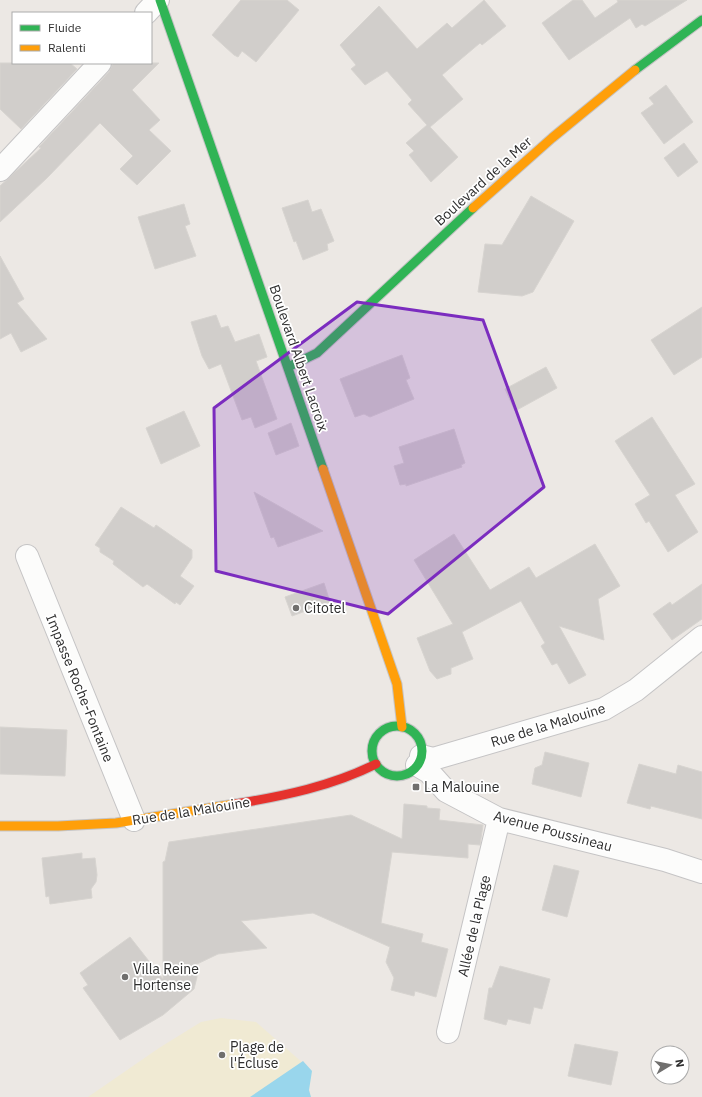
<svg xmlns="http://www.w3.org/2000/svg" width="702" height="1097" font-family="'IBM Plex Sans',sans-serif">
<rect width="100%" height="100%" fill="#ece8e4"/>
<path fill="#f0ead3" d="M221,1018L256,1022L312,1071L309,1090L311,1097H88L159,1048L201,1022Z"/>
<path fill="#99d6ec" d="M303,1061L312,1071L309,1090L311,1097H250Z"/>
<path fill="#d1cecb" stroke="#d7d4d0" d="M241,0H287L299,10L256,62L242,51L238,57L234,55L212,35Z
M484,0L506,26L482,45L480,43L442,75L463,99L430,127L458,157L431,182L409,155L414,151L406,143L427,125L408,104L412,100L387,71L365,85L351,69L356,65L340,45L379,6L417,49L447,23L452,28Z
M573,0H582L595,18L618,2L617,0H687L645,26L642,24L636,28L630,18L569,60L542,23Z
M0,63H70L77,69L21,129L0,109Z
M113,63H159L132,90L160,120L149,130L171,151L137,185L120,169L133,156L100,123L47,178L0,222V186L41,148L39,147L109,72Z
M666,85L693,122L664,144L641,113L654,104L649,98Z
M684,143L698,162L678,177L664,158Z
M531,196L574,221L533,292L522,296L478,292L485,244L502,245Z
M308,200L312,212L321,209L334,241L327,244L328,250L303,260L296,241L294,242L282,208Z
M184,204L190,224L185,226L196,256L155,269L138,217Z
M0,256L24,299L17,303L47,339L21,352L11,333L0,339Z
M702,307V357L674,375L651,340Z
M216,315L221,328L228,326L235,342L259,334L267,357L256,361L277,419L255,428L251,417L242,420L221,364L209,369L202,356L191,322Z
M402,355L410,378L406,380L414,399L370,417L364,414L355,417L340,379Z
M546,367L557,388L515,411L505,389Z
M184,411L200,446L161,464L146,428Z
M652,417L695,484L675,495L698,532L668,552L649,521L646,523L635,504L650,495L615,441Z
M291,423L299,446L276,455L268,433Z
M454,429L465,463L461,465L462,467L406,486V484L400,485L394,466L404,463L399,447Z
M254,492L323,531L278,547L274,537L271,538Z
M121,507L154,528L156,525L192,550V558L180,576L194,586L180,605L176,602L175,604L147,584L143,587L113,564L114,561L100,552V548L95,545Z
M454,534L490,590L529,567L536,578L595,544L620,586L598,599L604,640L559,626L586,675L569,684L557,663L552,665L541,646L545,643L521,601L462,632L473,659L451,668V674L437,679L430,671L417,638L453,624L414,560Z
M324,583L330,602L292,616L285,597Z
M702,584V619L672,640L653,614L670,602L672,605Z
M0,727L67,730L65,776L0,774Z
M545,752L589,763L581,797L532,784L535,768L542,765Z
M639,764L676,774L678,765L702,772V819L651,806L650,809L627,803Z
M404,804L427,806V808L440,809L439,820L483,825L480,845L468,844V858L392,852L381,923L423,934L421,942L448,949L436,997L415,991L414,996L391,990L394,978L386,962L390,947L313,913L241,921L267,948L218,954L195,965L197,977L194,989L163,1015L120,1040L83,988L88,985L80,973L130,937L163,979V862L165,861L169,842L351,815L402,839Z
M82,853V859L95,858L97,875L96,882L91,889L92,898L50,904L49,896L46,897L42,858Z
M554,865L579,871L567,917L542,910Z
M500,966L550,979L542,1009L534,1007L530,1024L508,1019L506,1025L484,1019L489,988H492Z
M575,1044L618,1052L611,1085L568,1076Z"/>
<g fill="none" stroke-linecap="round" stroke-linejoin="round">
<defs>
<path id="street" d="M146,13L158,0
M0,170L100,63
M27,556L134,820
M421,756L433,759L604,709L636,690L702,637
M417,765L429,772L446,791L499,819L665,860L702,872
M448,1032L499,819"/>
<path id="fast" d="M160,0L323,469
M635,70L702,20
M288,367L317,353L473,208
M372 751a25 25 0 1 1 50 0a25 25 0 1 1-50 0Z"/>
<path id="slow" d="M473,208L552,138L635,70
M323,469L397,684L402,727
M0,826H58L116,823L235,804"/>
<path id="jam" d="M235,804C284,796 332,786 376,764"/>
</defs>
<use href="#street" stroke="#c5c4c5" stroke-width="24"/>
<use href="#fast" stroke="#c5c4c5" stroke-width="11"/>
<use href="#slow" stroke="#c5c4c5" stroke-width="11"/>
<use href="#jam" stroke="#c5c4c5" stroke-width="11"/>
<use href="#street" stroke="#fcfcfb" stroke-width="22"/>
<use href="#fast" stroke="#30b455" stroke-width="9"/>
<use href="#slow" stroke="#ff9f0a" stroke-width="9"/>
<use href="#jam" stroke="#e5322d" stroke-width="9"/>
</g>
<path fill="#7b2cbf" fill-opacity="0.2" stroke="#7b2cbf" stroke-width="3" stroke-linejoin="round" d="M357,302L483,320L544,487L388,614L216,571L214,408Z"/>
<g fill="#706f6e" stroke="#fff" stroke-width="1.5">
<circle cx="296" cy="608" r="4"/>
<rect x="412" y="783" width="8" height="8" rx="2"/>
<circle cx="125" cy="977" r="4"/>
<circle cx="222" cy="1055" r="4"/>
</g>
<g text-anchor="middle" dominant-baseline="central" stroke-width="3.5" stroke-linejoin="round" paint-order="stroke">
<g font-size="14" fill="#2e2e2e" stroke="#fff">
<text transform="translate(483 181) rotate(-42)">Boulevard de la Mer</text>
<text transform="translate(299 358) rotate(71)">Boulevard Albert Lacroix</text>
<text transform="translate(80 688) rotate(68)">Impasse Roche-Fontaine</text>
<text transform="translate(548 725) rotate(-17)">Rue de la Malouine</text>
<text transform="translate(191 811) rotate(-9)">Rue de la Malouine</text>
<text transform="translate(553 831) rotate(15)">Avenue Poussineau</text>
<text transform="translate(474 926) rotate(-77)">Allée de la Plage</text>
</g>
<g font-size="14" fill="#2e2e2e" stroke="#fff" text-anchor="start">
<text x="304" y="608">Citotel</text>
<text x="424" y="787">La Malouine</text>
<text x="133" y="969">Villa Reine<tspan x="133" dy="16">Hortense</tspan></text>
<text x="230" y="1047">Plage de<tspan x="230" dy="16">l'Écluse</tspan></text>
</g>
</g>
<rect x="12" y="12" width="140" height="52" fill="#ffffff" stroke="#ababab"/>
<rect x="20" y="25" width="20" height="6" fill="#30b455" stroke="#ababab"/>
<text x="48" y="32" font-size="12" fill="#2e2e2e">Fluide</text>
<rect x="20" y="45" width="20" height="6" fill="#ff9f0a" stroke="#ababab"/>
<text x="48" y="52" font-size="12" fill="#2e2e2e">Ralenti</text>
<g transform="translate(670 1065) rotate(80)"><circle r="19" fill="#ffffff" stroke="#ababab"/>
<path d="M0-3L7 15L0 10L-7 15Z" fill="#706f6e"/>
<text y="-6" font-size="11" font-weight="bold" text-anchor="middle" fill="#2e2e2e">N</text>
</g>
</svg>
